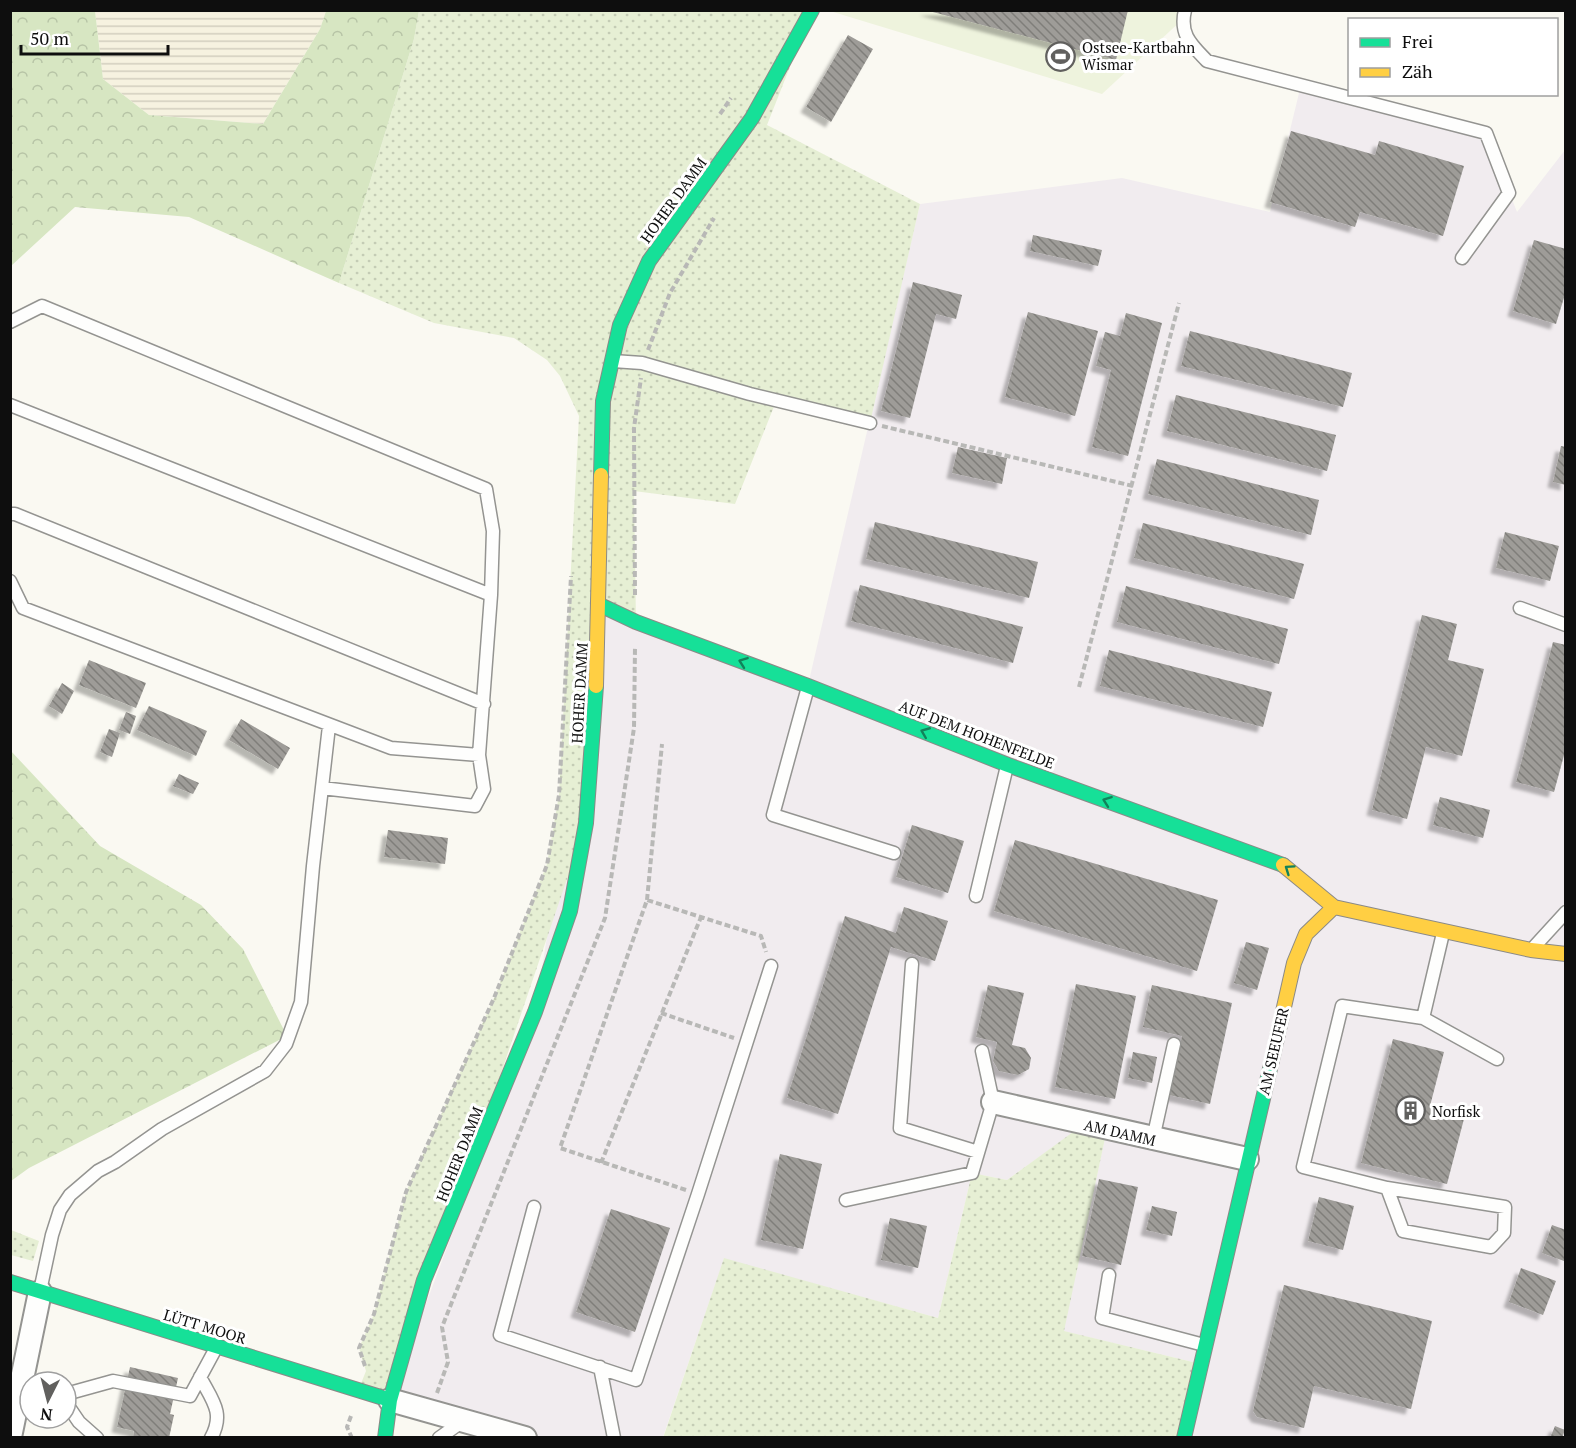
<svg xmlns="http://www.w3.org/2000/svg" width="1576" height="1448" font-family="'PT Serif',serif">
<defs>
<pattern id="farmland-rules" width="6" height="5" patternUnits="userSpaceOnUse" patternTransform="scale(1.5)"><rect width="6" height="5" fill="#f6f2e0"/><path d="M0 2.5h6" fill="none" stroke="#d2cebf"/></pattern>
<pattern id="grass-dots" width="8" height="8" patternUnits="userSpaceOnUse" patternTransform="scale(1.5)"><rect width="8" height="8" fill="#e6efd4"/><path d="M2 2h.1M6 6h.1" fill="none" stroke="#c4ccb5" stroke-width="1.8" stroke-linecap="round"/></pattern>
<pattern id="forest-crowns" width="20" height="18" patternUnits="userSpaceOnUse" patternTransform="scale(1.5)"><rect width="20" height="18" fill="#d7e6c2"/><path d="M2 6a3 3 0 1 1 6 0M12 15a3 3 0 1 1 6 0" fill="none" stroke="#b7c4a6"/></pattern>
<pattern id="building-back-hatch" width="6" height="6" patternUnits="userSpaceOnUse" patternTransform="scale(1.5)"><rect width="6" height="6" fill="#9e9c98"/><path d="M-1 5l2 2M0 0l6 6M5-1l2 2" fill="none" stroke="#7f7e7a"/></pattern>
<filter id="shadow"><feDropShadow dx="-5.5" dy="5.5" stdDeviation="1.5" flood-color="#0004"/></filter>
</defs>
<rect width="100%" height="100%" fill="#faf9f2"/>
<path fill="#f1ecef" d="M1301,85L1486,133L1517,212L1565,150V1437H1184L1201,1364L1063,1331L1107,1129L1085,1124L1007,1180L972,1173L938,1318L724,1259L663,1437H525L390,1400L535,1012L600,605L808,685L920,204L1122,178L1270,212Z"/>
<path fill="url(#farmland-rules)" d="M95,11H326L320,29L263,124L149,115L103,79Z"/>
<path fill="url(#grass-dots)" d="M419,11H812L767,125L920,204L870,423L777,399L735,504L634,491L636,622L600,606L586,823L390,1400L358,1391L366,1371L359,1348L374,1314L406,1192L494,998L547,864L559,795L579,416L560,376L547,360L514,338L434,323L339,283L414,39Z
M1084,1124L1107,1129L1064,1331L1201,1364L1184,1437L663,1438L724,1258L938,1318L972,1173L1007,1180Z
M11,1230L39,1241L33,1261L11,1255Z"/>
<path fill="url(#forest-crowns)" d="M11,10L95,11L103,79L149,115L263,124L320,29L326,11H419L414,39L339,283L189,217L75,207L11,266Z
M10,750L100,846L201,905L243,949L287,1036L29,1168L11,1181Z"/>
<path fill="#eef3dd" d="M830,11H1185L1183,19L1102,94Z"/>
<path fill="url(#building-back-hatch)" filter="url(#shadow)" d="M925,10H1128L1116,60Z
M848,35L873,49L831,122L806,107Z
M1291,131L1375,155L1379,141L1464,166L1443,236L1360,212L1355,227L1270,202Z
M1033,235L1102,250L1098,266L1030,251Z
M1534,240L1566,249V291L1556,324L1513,311Z
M913,282L962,295L956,319L936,314L910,418L881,411Z
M1028,312L1098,331L1075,416L1005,397Z
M1126,313L1162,323L1128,456L1092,447L1111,370L1096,366L1105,332L1120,336Z
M1190,331L1352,373L1343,407L1181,366Z
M1176,395L1336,435L1327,471L1167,431Z
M1561,446L1566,447V485L1553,482Z
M958,447L1007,458L1002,484L952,473Z
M1157,459L1319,500L1311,535L1148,494Z
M875,522L1038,562L1029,598L866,559Z
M1143,523L1304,564L1294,599L1134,558Z
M1505,532L1559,546L1550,581L1496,568Z
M860,585L1023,627L1013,663L851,621Z
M1126,586L1288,629L1279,664L1117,622Z
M1422,615L1457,624L1448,660L1484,669L1462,756L1426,747L1407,819L1372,810Z
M1553,642L1566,645V748L1554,792L1516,782Z
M1109,650L1272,692L1263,727L1100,686Z
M89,660L146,683L136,708L79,685Z
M62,683L74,691L62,714L49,706Z
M149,706L207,731L196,756L137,730Z
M126,712L136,716L130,734L119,730Z
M241,719L290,748L278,769L229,740Z
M109,729L120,733L112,757L100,752Z
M179,774L199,783L193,794L173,786Z
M1440,797L1490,810L1483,838L1433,825Z
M912,825L964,841L948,893L896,877Z
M388,830L448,838L445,864L384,857Z
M1015,840L1218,900L1197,971L994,911Z
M904,907L948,921L935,961L891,947L838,1114L787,1098L845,916L896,933Z
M1246,942L1269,948L1257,990L1234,983Z
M1076,984L1136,996L1115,1099L1055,1087Z
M988,985L1024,993L1012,1045L1025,1048L1031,1058L1029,1069L1018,1075L999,1071L993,1061L997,1042L976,1037Z
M1152,985L1232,1003L1210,1104L1169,1095L1182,1036L1143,1027Z
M1393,1039L1444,1052L1430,1106L1465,1115L1447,1184L1361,1163Z
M1133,1052L1157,1057L1152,1083L1128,1078Z
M780,1154L822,1164L803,1249L761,1240Z
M1099,1179L1138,1187L1121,1265L1082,1256Z
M1319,1197L1354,1206L1343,1250L1308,1241Z
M1152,1206L1177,1212L1172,1236L1146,1230Z
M611,1209L670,1228L635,1332L576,1312Z
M890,1218L927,1226L918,1268L881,1260Z
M1552,1225L1566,1230L1564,1261L1542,1253Z
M1521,1268L1556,1281L1543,1315L1509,1302Z
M1284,1285L1432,1321L1411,1409L1314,1386L1304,1428L1257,1417L1253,1411Z
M130,1367L178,1378L170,1414L174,1415L169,1438H133L134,1431L117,1427Z
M1555,1426L1565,1430L1562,1438H1550Z"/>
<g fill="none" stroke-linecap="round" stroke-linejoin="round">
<defs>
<path id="lane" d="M1185,10C1179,35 1192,45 1207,61L1486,133L1509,193L1462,258
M10,322L42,306L486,489L493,531L491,595L479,755L391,748L23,608L10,581
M613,361L642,363L750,394L870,423
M10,405L491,595
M10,514H15L484,704
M1520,608L1566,625
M808,687L773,815L894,853
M322,788L475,806L484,789L479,755
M976,896L1007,766
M1534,947L1566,912
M912,964L900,1128L978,1152
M1423,1018L1497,1059
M1153,1139L1174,1044
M1387,1188L1303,1167L1342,1006L1423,1018L1443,933
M1387,1188L1505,1207L1504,1233L1491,1247L1403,1231Z
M846,1200L972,1173L993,1102L982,1051
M534,1207L500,1335L636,1380L698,1194L771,966
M1109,1275L1102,1318L1204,1345
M40,1291L52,1235L60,1210L70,1195L98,1171L115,1162L162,1129L265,1071L286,1044L301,1002L313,866L329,726
M600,1367L614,1438
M200,1377C212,1400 225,1413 211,1438
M66,1394L113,1381L190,1396L216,1348
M66,1403L79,1422L97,1438
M439,1438L463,1421"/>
<path id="street" d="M993,1102L1247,1159
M390,1400L525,1438
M10,1437L40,1292"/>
<path id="fast" d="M601,475L603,401L620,325L649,261L752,118L812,10
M600,605L636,622L808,686L1008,765L1283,865
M10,1282L390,1400
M385,1438L390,1400L424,1280L535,1012L570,911L586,823L596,686
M1184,1438L1272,1060"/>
<path id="slow" d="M596,686L601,475
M1283,865L1334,907L1531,950L1566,954
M1272,1060L1294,963L1306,934L1334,907"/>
</defs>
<use href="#lane" stroke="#949491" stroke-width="15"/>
<use href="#street" stroke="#949491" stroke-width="26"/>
<use href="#fast" stroke="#8b8a87" stroke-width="16"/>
<use href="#slow" stroke="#8b8a87" stroke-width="16"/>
<path stroke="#b8b8b6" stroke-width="4" stroke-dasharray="6 3" stroke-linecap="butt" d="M720,114L731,98
M648,350L670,293L714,218
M882,426L1133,486
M635,595L634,428L641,378
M1079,687L1179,303
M647,900L662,744
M661,1013L734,1038
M601,1163L701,917
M686,1190L560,1148L647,900L761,936L766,952
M365,1366L359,1348L374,1314L406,1192L494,998L547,865L559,795L571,576
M437,1393L448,1362L442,1327L605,918L634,728L635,647
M351,1416L347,1427L352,1438"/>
<use href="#lane" stroke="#fefefd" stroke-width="12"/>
<use href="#street" stroke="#fefefd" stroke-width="22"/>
<use href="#fast" stroke="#16e098" stroke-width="14"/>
<use href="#slow" stroke="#ffcf43" stroke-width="14"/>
</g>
<defs><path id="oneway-chevron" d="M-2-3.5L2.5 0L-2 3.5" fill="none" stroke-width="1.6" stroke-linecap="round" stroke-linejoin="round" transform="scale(1.5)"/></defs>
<g stroke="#12825a">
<use href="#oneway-chevron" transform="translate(743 662) rotate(-160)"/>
<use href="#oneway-chevron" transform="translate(925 732) rotate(-158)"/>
<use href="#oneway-chevron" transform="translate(1107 801) rotate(-160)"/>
<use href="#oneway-chevron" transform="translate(1289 869) rotate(-145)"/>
</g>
<defs>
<symbol id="stadium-ring" viewBox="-11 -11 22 22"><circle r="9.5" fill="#fff" stroke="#61605e" stroke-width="1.5"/><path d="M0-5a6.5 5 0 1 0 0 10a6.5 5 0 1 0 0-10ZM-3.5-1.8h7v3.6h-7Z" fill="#61605e"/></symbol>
<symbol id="building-ring" viewBox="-11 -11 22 22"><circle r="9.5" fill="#fff" stroke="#61605e" stroke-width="1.5"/><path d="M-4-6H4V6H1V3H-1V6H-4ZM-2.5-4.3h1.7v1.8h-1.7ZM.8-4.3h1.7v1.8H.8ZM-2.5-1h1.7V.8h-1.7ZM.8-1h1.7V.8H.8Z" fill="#61605e"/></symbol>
</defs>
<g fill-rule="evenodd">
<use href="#stadium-ring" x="1044" y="40" width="33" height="33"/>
<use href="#building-ring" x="1394" y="1094" width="33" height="33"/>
</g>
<g text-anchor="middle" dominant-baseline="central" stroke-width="6" stroke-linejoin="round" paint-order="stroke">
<g font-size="15" fill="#0e0e0e" stroke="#fff" text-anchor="start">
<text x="1082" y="47">Ostsee-Kartbahn<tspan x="1082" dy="17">Wismar</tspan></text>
<text x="1432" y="1111">Norfisk</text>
</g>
<g font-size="15" fill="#0e0e0e" stroke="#fff">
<text transform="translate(673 200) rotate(-54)">HOHER DAMM</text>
<text transform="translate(579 693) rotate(-87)">HOHER DAMM</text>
<text transform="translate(977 734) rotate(21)">AUF DEM HOHENFELDE</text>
<text transform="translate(1273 1051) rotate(-77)">AM SEEUFER</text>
<text transform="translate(1120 1132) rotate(13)">AM DAMM</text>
<text transform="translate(459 1154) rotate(-68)">HOHER DAMM</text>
<text transform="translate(205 1326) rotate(17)">LÜTT MOOR</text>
</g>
</g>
<rect width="1576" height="1448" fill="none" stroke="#0e0e0e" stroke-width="24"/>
<rect x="1348" y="18" width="210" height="78" fill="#ffffff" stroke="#9f9f9f" stroke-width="1.5"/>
<rect x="1360" y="38" width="30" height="9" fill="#16e098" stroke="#9f9f9f" stroke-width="1.5"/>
<text x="1402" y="48" font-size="18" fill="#0e0e0e">Frei</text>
<rect x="1360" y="68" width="30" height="9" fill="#ffcf43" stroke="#9f9f9f" stroke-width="1.5"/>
<text x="1402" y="78" font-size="18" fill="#0e0e0e">Zäh</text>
<g transform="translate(48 1400) rotate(186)"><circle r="28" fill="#ffffff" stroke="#9f9f9f" stroke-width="1.5"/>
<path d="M0-4.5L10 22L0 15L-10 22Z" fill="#61605e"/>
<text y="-9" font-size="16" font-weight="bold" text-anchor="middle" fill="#0e0e0e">N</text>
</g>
<path d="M21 45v9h147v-9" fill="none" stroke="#0e0e0e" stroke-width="3"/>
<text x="30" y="45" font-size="18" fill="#0e0e0e" stroke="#ffffff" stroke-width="4.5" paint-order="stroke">50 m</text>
</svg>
